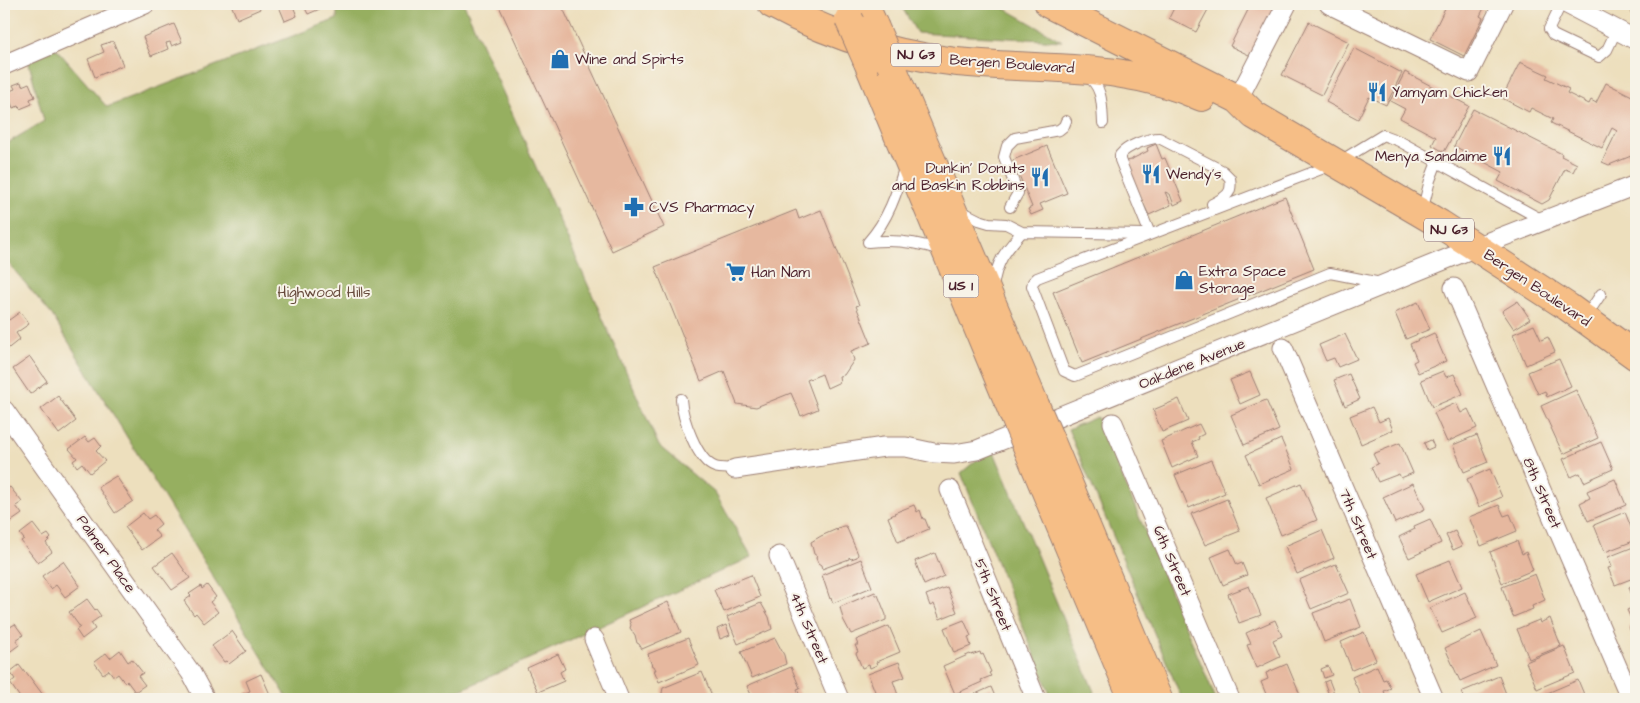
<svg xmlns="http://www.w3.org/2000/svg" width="1640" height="703" font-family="'Architects Daughter',sans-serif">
<rect width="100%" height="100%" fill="#f7f3e8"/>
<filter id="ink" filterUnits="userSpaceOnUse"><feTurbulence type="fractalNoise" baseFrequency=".02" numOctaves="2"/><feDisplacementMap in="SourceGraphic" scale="10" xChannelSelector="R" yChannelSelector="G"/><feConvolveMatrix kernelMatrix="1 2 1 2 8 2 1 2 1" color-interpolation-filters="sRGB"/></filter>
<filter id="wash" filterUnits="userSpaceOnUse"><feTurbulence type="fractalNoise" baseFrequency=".0096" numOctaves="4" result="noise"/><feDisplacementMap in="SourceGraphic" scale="20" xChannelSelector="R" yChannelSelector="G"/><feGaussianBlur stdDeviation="1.12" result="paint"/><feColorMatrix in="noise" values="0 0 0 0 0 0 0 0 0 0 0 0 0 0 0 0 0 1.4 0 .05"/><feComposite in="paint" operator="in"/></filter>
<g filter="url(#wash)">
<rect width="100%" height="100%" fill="#eddfbd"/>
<path fill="#96af60" stroke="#706746" d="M337,4H464L659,446L715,493L752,557L441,699H288L52,315L4,258V145L44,121L27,56L53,45L107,107L337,19Z
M900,4H997L1062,41L917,33Z
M1097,417L1216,699H1182L1068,429Z
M992,447L1097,699H1052L961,473Z"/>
<g id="blocks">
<path fill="#e6b89f" d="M231,4H258L260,9L237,19Z
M278,4H299L293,6L297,16L285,21Z
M303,4H320L322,8L308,14Z
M498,4H561L664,227L612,251Z
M1176,4H1211L1196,32L1169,18Z
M1251,4H1264L1275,9L1251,56L1230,46Z
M1447,4H1486L1480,16L1483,18L1464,56L1430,39Z
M1627,4H1636V11L1631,13Z
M1309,22L1349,42L1322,95L1282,75Z
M174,24L182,42L172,46L170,42L166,43L168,49L151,56L143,37Z
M113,41L123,65L95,77L88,59L104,52L101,45Z
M1354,48L1402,73L1386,105L1369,97L1358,119L1326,102Z
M1520,62L1548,75L1546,78L1569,89L1567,93L1589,104L1591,100L1596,103L1606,83L1636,98V154L1609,165L1602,162L1617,131L1612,128L1602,148L1551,123L1553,119L1531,108L1529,112L1502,98Z
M1405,72L1469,106L1444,152L1432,145L1436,137L1400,118L1405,109L1390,101Z
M21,82L22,86L29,83L35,97L30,99L32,104L20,109L19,106L13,108L7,92L15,89L13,85Z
M1473,109L1562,154L1561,156L1577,164L1573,172L1565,169L1549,200L1542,204L1498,181L1503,172L1454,146Z
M1156,144L1162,159L1165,158L1183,201L1174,205L1170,194L1165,192L1171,205L1149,215L1135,187L1136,186L1125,161L1132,160V159L1148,151L1147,148Z
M1047,146L1067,193L1040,204L1043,210L1031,215L1028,209L1032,207L1013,160Z
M1285,197L1314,269L1082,363L1053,292Z
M796,210L799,219L821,210L859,305L856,306L871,343L851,351L854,360L844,375L839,376L840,382L827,388L822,374L807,380L818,409L801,416L791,393L756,407L737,404L724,371L701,381L655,267Z
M1518,301L1530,319L1514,329L1502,311Z
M1418,302L1430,329L1406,339L1395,313Z
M20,312L29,324L16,333L20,339L5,351L4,313L9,320Z
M1534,325L1541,340L1548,337L1555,352L1526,365L1513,334Z
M1434,333L1446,361L1418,373L1413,362L1417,360L1410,344Z
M1345,334L1357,359L1338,367L1334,358L1326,361L1319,345Z
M30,357L47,381L30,394L13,369Z
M1559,359L1571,386L1547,397L1545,391L1538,394L1528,372Z
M1443,371L1446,377L1454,374L1463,394L1432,407L1421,380Z
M1250,372L1260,395L1240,404L1230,380Z
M1349,374L1360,399L1345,406L1334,380Z
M1576,390L1598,438L1563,454L1541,406Z
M58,396L76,421L59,434L41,409Z
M1179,399L1188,421L1162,432L1153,410Z
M1266,400L1279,430L1244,445L1231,415Z
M1456,403L1461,413L1468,409L1477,428L1447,442L1434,413Z
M1372,407L1379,422L1388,418L1393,430L1361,444L1350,416Z
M1199,424L1204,434L1198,437L1199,439L1192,442L1198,456L1172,468L1161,441Z
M1477,435L1488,462L1464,472L1453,445Z
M85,437L89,442L95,438L101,446L96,451L105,461L90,473L82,463L77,467L73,461L77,458L69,449Z
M1281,439L1294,469L1259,484L1246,455Z
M1431,440L1434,447L1427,450L1424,443Z
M1601,442L1613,469L1584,482L1580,473L1571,477L1563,459Z
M1400,443L1413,473L1401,478L1399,474L1378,482L1371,467L1378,464L1373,454Z
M1211,460L1225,493L1189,508L1175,475Z
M1490,469L1502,497L1479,507L1467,479Z
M116,476L133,501L115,513L98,487Z
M1615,479L1626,505L1588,521L1580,503L1590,498L1587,491Z
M1301,483L1317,520L1281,535L1266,498Z
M1413,483L1425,509L1395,523L1383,497Z
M10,487L22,502L16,506L22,514L9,523L4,516L5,514L4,513V491Z
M1227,499L1240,531L1205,545L1191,514Z
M914,505L917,512L920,510L923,519H925L929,529L898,542L888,517L895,514L894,513Z
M1499,505L1504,516L1510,514L1517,531L1481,546L1469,517Z
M1625,512L1636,540L1605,552L1594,525Z
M143,513L148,519L154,515L161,524L154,530L160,537L142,550L125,527Z
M1430,519L1441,543L1409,558L1399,537L1415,529L1414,526Z
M33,524L43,537L48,534L51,538L46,543L52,552L38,563L21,541L24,539L20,534Z
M843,526H846L858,554L857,557L851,559L849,557V559L822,569L821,565L818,563L816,558L817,556L814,554L811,542L821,536L837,529V531L838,528Z
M1322,530L1334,558L1297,574L1285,546Z
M1455,531L1462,546L1453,550L1446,535Z
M1517,541L1522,554L1526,552L1533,570L1502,583L1490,552Z
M1636,546V577L1615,585L1608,568L1612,567L1608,557Z
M1230,549L1237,565L1242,563L1247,575L1223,585L1211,557Z
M172,553L190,578L172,590L154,566Z
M935,553L944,576L924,585L915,561Z
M861,559L872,587L833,603L831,598L830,599L822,575Z
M1450,560L1462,587L1428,602L1416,574Z
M63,561L80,586L65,597L56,585L51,589L42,576Z
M1336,564L1349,593L1311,609L1299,580Z
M1535,574L1545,600L1532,606L1533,609L1513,617L1502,587Z
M751,575L760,597L724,612L714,590Z
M1636,584V597L1633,599L1629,587Z
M207,585L216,597L210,602L218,612L204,623L196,613L194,615L184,601L191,596L189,594L201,586L202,589Z
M1249,586L1261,615L1239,623L1228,594Z
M947,587L957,612L940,619L934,604L930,606L926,595Z
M875,592L876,595H878L886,615V620L851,634L843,619L840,607Z
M1465,592L1477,618L1442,633L1430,608Z
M87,599L95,610L96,609L101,616L91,623L95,629L82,639L76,630L80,627L69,612Z
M1350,599L1361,627L1324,642L1313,613Z
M668,602L681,632L642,649L639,644L637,643L635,635L630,628L631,625L629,620Z
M761,603L769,617L772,629L738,644L727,617Z
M1636,606V645L1629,627L1634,625L1627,610Z
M1550,618L1561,646L1529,659L1517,629L1539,620L1540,623Z
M964,620L971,636L968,637L971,646L954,653L944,628Z
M1275,620L1282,636L1273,640L1280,657L1257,668L1247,645L1251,644L1246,633Z
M15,624L23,635L16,640L19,645L4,656V628L6,627L7,629Z
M726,625L730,635L720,639L717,629Z
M889,626L900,652L876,662L877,665L870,668L869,665L862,668L856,653L858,652L855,645H858L856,640Z
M232,631L246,651L229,664L226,661L224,662L212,646Z
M1481,631L1496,665L1460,681L1445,648Z
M1364,632L1376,660L1352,670L1341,642Z
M688,638L699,665L659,682L654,670H656L654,666H652L648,654Z
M775,638L784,655L786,664L752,678L741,652Z
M1564,646L1575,673L1537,689L1526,662Z
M120,650L128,662L132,659L143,673L138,676L145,685L135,692L127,681L125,683L118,674L114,677L109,670L103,674L94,662L106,653L110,658Z
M980,652L981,655L983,654L991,672L989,673L991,676L981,680L982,682L955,694L943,666L970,654L971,655Z
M558,654L565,669L560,672L564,681L538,692L527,668Z
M899,662L905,677L893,681L899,698L896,699H878L868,674Z
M1287,664L1300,695L1290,699H1268L1261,682L1268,679L1266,673Z
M19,665L25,673L26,672L46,699H21L10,683L15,679L10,672Z
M1328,666L1332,675L1324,678L1321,669Z
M1377,666L1383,680L1386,679L1391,688L1384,691L1387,699H1362L1352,677Z
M791,667L800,688L797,689L800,696L792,699H773L771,695L765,699H753L747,686Z
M702,672L713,698L666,699L663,697L662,693L663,688Z
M261,674L272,699H242L240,695L250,691L246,681Z
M1499,676L1508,699H1464L1461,692Z
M1329,680L1334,693L1329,695L1324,682Z
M1578,680L1586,699H1539L1538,697Z
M991,687L996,699H975L973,695Z"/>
</g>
</g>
<g filter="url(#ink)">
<use href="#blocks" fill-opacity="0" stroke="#9c7f74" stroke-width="1"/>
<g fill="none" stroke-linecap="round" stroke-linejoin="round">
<defs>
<path id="service" d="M1561,4L1549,29L1553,35L1599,57L1607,50L1617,29
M1086,76C1103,85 1102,106 1103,123
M1010,207L1018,193L1004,157L1007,146L1015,138L1059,130L1064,126L1066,121
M959,210L979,220L989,223L1006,224L1022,232L1145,234
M1422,212L1430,180L1437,162
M1150,234L1120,160V155C1127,146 1148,138 1159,138L1223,171L1230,178C1233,195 1225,197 1212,204
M868,242C888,220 897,193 905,165
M868,242C893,239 917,242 941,250
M1381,283L1330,273L1075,376L1064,371L1032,286L1033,282L1037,278L1337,163L1383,135L1399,141L1544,221
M993,287C997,260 1005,252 1022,232
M1585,318L1601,294
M681,399C682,417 697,461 715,467C721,469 729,468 735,469"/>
<path id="minor" d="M1329,4L1469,72L1503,4
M1567,4L1636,40
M4,65L145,4
M1238,99L1287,4
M1454,288L1631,699
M1283,348L1434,699
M4,410L191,673L205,699
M1113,423L1230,699
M735,469L884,447H906L934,453L954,454L977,450L1476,247L1633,186
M950,490L1036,699
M779,556L839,699
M594,639L619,699"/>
<path id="primary" d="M772,4C836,39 909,60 982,64C1059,70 1129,64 1202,97
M1049,4L1238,99L1254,115L1440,224L1568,307L1636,356"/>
<path id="motorway" d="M864,4L874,26
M867,60L1014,415
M892,67L1035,405
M1051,442L1158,699
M1029,451L1133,699"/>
</defs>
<use href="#service" stroke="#9c7f74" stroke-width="12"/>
<use href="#minor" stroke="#9c7f74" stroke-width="21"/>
<use href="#primary" stroke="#9c7f74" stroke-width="30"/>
<use href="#motorway" stroke="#9c7f74" stroke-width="30"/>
<use href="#service" stroke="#fff" stroke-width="10"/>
<use href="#minor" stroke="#fff" stroke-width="19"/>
<use href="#primary" stroke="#f6be86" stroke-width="28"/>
<use href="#motorway" stroke="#f6be86" stroke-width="28"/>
<defs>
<path id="motorway-bridge" d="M849,19L867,60
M874,26L892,67
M1035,405L1051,442
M1014,415L1029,451"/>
</defs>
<use href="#motorway-bridge" stroke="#9c7f74" stroke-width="30" stroke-linecap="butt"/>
<use href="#motorway-bridge" stroke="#f6be86" stroke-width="28"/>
</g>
</g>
<defs>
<symbol id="shop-bare" viewBox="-9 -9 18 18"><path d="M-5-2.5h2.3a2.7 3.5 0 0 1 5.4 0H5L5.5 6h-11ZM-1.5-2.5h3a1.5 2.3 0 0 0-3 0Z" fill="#1f6fb2" stroke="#f7f3e8" stroke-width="2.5" paint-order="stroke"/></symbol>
<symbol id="restaurant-bare" viewBox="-9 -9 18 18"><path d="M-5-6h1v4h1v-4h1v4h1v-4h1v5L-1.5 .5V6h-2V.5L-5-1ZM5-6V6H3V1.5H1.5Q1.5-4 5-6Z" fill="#1f6fb2" stroke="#f7f3e8" stroke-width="2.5" paint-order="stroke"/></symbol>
<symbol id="pharmacy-bare" viewBox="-9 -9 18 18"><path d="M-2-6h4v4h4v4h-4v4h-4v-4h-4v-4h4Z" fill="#1f6fb2" stroke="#f7f3e8" stroke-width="2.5" paint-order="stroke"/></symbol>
<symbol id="supermarket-bare" viewBox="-9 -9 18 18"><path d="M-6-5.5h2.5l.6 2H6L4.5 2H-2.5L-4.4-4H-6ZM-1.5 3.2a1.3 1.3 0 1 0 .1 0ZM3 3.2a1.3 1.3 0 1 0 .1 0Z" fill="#1f6fb2" stroke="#f7f3e8" stroke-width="2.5" paint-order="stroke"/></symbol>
</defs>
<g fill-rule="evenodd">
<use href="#shop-bare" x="546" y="45" width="28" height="28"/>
<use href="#restaurant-bare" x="1363" y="78" width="28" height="28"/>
<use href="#restaurant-bare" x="1488" y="142" width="28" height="28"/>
<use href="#restaurant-bare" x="1137" y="160" width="28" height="28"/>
<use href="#restaurant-bare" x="1026" y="163" width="28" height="28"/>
<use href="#pharmacy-bare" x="620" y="193" width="28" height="28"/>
<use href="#supermarket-bare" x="722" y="258" width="28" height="28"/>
<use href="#shop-bare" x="1170" y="266" width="28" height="28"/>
</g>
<g text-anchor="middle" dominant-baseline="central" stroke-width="4" stroke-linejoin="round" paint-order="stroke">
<g fill="#f7f3e8" stroke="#7e5f64" stroke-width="1">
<rect x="891" y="43.5" width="50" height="23" rx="4"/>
<rect x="1424" y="218.5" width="50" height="23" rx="4"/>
<rect x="943.5" y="274.5" width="35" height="23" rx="4"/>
</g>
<g font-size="14" font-weight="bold" fill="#4a1f2b">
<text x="916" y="55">NJ 63</text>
<text x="1449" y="230">NJ 63</text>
<text x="961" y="286">US 1</text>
</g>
<g font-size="15" fill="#4a1f2b" stroke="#f7f3e8" text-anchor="start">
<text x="575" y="59">Wine and Spirts</text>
<text x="1392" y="92">Yamyam Chicken</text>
<text x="1487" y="156" text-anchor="end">Menya Sandaime</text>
<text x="1025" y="168" text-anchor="end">Dunkin' Donuts<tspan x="1025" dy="17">and Baskin Robbins</tspan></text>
<text x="1166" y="174">Wendy's</text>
<text x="649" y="207">CVS Pharmacy</text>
<text x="1199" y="271">Extra Space<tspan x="1199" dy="17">Storage</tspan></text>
<text x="751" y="272">Han Nam</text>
</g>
<g font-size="15" fill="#4a1f2b" stroke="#f7f3e8">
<text transform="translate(1012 64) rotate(4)">Bergen Boulevard</text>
<text transform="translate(1537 288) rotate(34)">Bergen Boulevard</text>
<text transform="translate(1192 364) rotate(-22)">Oakdene Avenue</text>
<text transform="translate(1542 493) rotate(67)">8th Street</text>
<text transform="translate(1358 524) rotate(67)">7th Street</text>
<text transform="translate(106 554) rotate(55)">Palmer Place</text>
<text transform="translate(1172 561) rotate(67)">6th Street</text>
<text transform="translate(993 595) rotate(68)">5th Street</text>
<text transform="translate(809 628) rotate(67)">4th Street</text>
</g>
<g font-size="15" fill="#674a3c" stroke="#f7f3e8">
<text x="324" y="292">Highwood Hills</text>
</g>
</g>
<rect width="1640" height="703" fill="none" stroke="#f7f3e8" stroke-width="20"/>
</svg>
